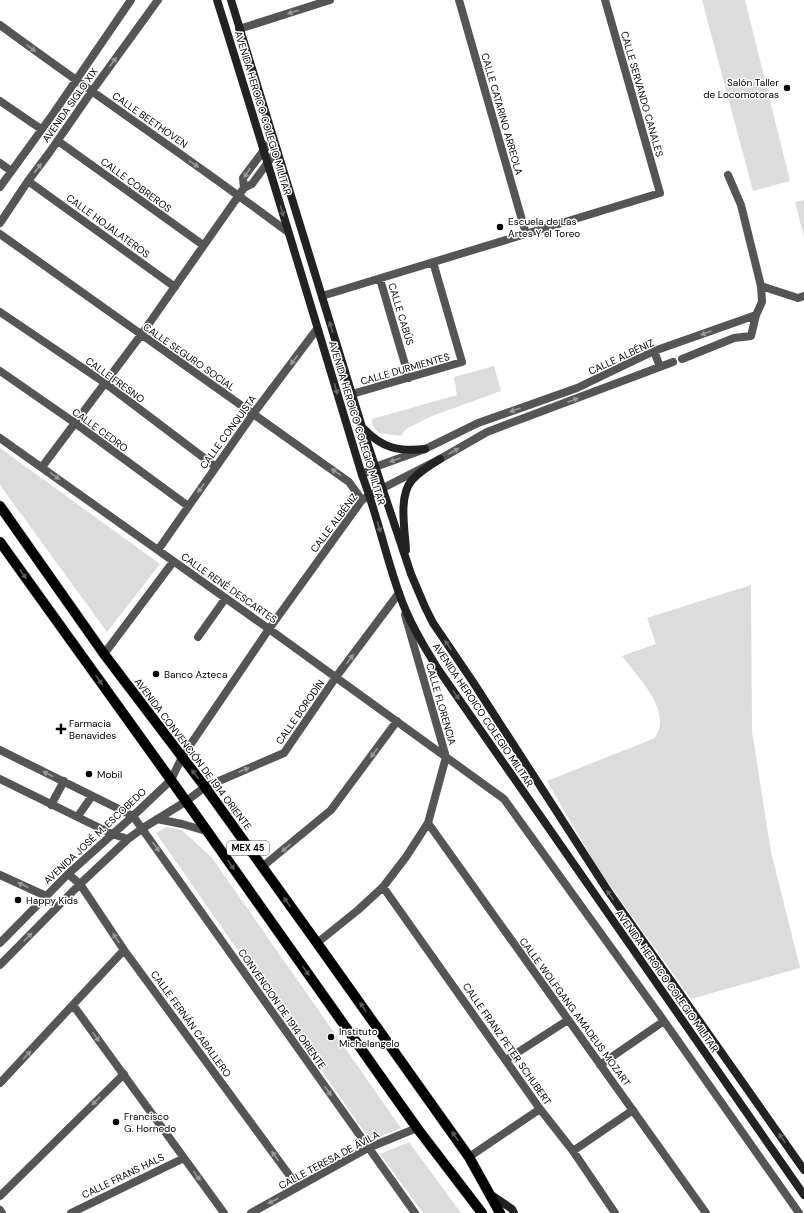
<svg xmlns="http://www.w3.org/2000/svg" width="804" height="1213" font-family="'DM Sans',sans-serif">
<rect width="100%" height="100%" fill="#fff"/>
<path fill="#dcdcdc" d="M702,0H745L790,181L753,191Z
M804,200V237L795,202Z
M494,366L501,391L432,416L406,429L401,436L379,433L373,427L372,419L457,395L454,377Z
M0,448L160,564L107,632L0,485Z
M751,585L752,731L771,852L800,968L691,999L597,867L547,781L655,738C656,735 658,732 659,729C666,704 636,675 622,656L656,644L647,618Z
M166,827L182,830L212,858L401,1128L370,1140L156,833Z
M409,1142L461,1213H423L380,1154Z"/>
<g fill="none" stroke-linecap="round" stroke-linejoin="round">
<defs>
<path id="primary" d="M0,506L104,654L205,787L317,943L469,1157L500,1213
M0,542L171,780L417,1128L482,1213"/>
</defs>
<use href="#primary" stroke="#dbdbdb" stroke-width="11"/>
<path stroke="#555" stroke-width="8" d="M459,0L526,234
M0,25C95,95 193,161 288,232
M239,29L330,0
M0,101L41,129
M58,141L203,245
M0,163L11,171
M28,181L175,287
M0,187L53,114L131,0
M244,188L243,178L273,138
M0,223L28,181L49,153L92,91L158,0
M0,234L349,482L362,500
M380,279L409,378
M761,286L798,298L804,296
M322,296L660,193L605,0
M0,312L105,383L216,467
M654,351L660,367
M682,359L734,338L751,336L756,315L762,302L761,286L741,205L728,175
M0,371L75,423L188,506
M352,394L462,362L433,262
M0,438L269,629L504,799L664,1021L799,1213
M42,467L141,335L244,188L252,184L277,150
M362,475L375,467L425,449L478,423L577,388L654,351L756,315
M158,550L253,414L317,329
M198,637L225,599
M104,654L173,562
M0,750L133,816L415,1213
M0,779L112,834L128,839
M51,805L64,781
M78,816L92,796
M157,819L182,824L206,831
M428,823L706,1213
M262,867L331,810L397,721
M68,874L80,884L124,950L298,1187
M0,875L46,896
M383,887L540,1109L573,1151L615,1213
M0,943L68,874L133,816L171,780L182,757L269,629L362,500L383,488L440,459L487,432L673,362
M317,943L358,910L383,887L406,857L428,823L446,757L405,615
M0,965L80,884L128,839L143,828L185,802L205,787L284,753L336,677L399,593
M73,1005L224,1213
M506,1060L568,1020
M600,1065L664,1021
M0,1083L124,950
M573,1151L633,1110
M469,1157L540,1109
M0,1196L124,1074
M0,1210L2,1213
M71,1213L184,1158
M251,1213L368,1148L417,1128"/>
<path stroke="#222" stroke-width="8" d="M217,0C267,158 314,317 362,475C377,514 385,554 399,593C408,620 423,645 438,669L804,1195
M231,0L362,427L411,574L425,607L433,623L473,682L608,891L804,1170
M364,429C382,448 399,452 425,449
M406,550C405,530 398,496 412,480C420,471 430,465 440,459
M490,1194L512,1209L514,1213"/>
<use href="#primary" stroke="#000" stroke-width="10"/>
</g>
<defs><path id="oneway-solid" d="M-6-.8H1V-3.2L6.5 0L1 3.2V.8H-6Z"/></defs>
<g fill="#999">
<use href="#oneway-solid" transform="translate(293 12) rotate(162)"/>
<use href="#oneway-solid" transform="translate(31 48) rotate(36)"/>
<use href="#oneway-solid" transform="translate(113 62) rotate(-54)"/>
<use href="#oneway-solid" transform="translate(194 164) rotate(35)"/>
<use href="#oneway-solid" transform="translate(38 168) rotate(-53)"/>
<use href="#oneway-solid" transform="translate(247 173) rotate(123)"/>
<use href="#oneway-solid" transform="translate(706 333) rotate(160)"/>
<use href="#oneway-solid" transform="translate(294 360) rotate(127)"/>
<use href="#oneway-solid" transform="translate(573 400) rotate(-21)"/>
<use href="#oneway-solid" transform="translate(515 410) rotate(160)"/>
<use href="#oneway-solid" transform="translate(454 451) rotate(-29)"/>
<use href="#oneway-solid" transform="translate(395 460) rotate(160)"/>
<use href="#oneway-solid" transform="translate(336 472) rotate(-145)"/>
<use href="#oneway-solid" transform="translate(55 476) rotate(36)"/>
<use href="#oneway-solid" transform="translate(201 488) rotate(126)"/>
<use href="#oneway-solid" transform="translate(350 659) rotate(-53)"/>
<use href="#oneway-solid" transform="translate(374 753) rotate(127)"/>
<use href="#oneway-solid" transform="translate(244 770) rotate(-23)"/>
<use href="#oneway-solid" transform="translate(48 774) rotate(-153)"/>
<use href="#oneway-solid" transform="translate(156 847) rotate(55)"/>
<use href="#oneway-solid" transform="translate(286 848) rotate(140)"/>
<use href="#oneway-solid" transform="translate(23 885) rotate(-155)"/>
<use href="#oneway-solid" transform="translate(28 937) rotate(-45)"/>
<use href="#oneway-solid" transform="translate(116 938) rotate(-124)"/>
<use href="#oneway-solid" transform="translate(96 1037) rotate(54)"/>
<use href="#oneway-solid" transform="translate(27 1055) rotate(-47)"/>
<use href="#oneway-solid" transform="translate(328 1091) rotate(55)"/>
<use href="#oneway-solid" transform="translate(96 1101) rotate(135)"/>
<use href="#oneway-solid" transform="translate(275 1156) rotate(-126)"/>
<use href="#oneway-solid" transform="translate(197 1176) rotate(54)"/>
<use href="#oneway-solid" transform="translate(273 1201) rotate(152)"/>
</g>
<g fill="#646464">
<use href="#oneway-solid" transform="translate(282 211) rotate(74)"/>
<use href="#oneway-solid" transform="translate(331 327) rotate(-107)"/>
<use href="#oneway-solid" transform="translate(336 389) rotate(73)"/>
<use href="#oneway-solid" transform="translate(379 527) rotate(74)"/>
<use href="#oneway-solid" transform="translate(448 645) rotate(-124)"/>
<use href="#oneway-solid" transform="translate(456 695) rotate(55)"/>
<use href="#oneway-solid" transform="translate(610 895) rotate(-125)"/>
<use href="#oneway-solid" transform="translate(782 1138) rotate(-125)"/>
</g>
<g fill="#595959">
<use href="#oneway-solid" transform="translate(23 574) rotate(54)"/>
<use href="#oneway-solid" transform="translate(99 680) rotate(54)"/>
<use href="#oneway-solid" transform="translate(195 774) rotate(-127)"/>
<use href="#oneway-solid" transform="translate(231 865) rotate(55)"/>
<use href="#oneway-solid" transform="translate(287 902) rotate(-126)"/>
<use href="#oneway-solid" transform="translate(306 971) rotate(55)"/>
<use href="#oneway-solid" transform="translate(363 1007) rotate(-125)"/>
<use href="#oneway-solid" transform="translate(455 1136) rotate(-125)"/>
</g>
<g fill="#000" stroke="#fff" stroke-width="1.5">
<circle cx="787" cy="88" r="4"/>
<circle cx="500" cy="227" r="4"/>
<circle cx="156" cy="674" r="4"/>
<path d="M59 723h4v4h4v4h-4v4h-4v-4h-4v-4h4z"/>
<circle cx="89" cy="774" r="4"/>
<circle cx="18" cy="900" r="4"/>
<circle cx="331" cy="1037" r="4"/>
<circle cx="116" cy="1122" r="4"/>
</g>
<g text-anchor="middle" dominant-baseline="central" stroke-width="3" stroke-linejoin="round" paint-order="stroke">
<rect fill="#fff" stroke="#4c4c4c" stroke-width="1" x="227" y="841" width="42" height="14" rx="3"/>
<g font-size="9" font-weight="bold" fill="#000">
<text x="248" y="848">MEX 45</text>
</g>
<g font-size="10" fill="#000" stroke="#fff" text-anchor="start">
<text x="779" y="82" text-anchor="end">Salón Taller<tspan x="779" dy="12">de Locomotoras</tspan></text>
<text x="508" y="221">Escuela de Las<tspan x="508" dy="12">Artes Y el Toreo</tspan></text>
<text x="164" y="674">Banco Azteca</text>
<text x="69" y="723">Farmacia<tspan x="69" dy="12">Benavides</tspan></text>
<text x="97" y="774">Mobil</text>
<text x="26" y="900">Happy Kids</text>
<text x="339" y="1031">Instituto<tspan x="339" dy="12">Michelangelo</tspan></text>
<text x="124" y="1116">Francisco<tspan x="124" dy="12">G. Hornedo</tspan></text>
</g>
<g font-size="10" fill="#000" stroke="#fff">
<text transform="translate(642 94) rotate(74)">CALLE SERVANDO CANALES</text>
<text transform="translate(70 105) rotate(-55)">AVENIDA SIGLO XIX</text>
<text transform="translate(263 113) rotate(73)">AVENIDA HEROICO COLEGIO MILITAR</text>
<text transform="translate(502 114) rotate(74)">CALLE CATARINO ARREOLA</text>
<text transform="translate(150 120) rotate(35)">CALLE BEETHOVEN</text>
<text transform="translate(136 185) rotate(36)">CALLE COBREROS</text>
<text transform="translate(108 226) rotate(36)">CALLE HOJALATEROS</text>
<text transform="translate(401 314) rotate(73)">CALLE CABÚS</text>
<text transform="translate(189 357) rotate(35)">CALLE SEGURO SOCIAL</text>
<text transform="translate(621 357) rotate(-25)">CALLE ALBÉNIZ</text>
<text transform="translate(405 369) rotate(-16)">CALLE DURMIENTES</text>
<text transform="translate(115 380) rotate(36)">CALLE FRESNO</text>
<text transform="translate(357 423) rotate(73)">AVENIDA HEROICO COLEGIO MILITAR</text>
<text transform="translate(100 430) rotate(36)">CALLE CEDRO</text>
<text transform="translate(228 432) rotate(-54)">CALLE CONQUISTA</text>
<text transform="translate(334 523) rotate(-53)">CALLE ALBÉNIZ</text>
<text transform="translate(229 588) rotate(35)">CALLE RENÉ DESCARTES</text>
<text transform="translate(441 704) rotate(74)">CALLE FLORENCIA</text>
<text transform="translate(300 712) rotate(-55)">CALLE BORODÍN</text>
<text transform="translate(483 715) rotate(56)">AVENIDA HEROICO COLEGIO MILITAR</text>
<text transform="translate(193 754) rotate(53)">AVENIDA CONVENCIÓN DE 1914 ORIENTE</text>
<text transform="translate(95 836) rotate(-43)">AVENIDA JOSÉ M. ESCOBEDO</text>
<text transform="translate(667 981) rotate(55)">AVENIDA HEROICO COLEGIO MILITAR</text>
<text transform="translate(282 1009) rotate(55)">CONVENCION DE 1914 ORIENTE</text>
<text transform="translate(575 1012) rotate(54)">CALLE WOLFGANG AMADEUS MOZART</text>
<text transform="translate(191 1024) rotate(54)">CALLE FERNÁN CABALLERO</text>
<text transform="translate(507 1044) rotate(55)">CALLE FRANZ PETER SCHUBERT</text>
<text transform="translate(329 1160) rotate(-28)">CALLE TERESA DE ÁVILA</text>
<text transform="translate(123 1176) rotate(-26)">CALLE FRANS HALS</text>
</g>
</g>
</svg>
